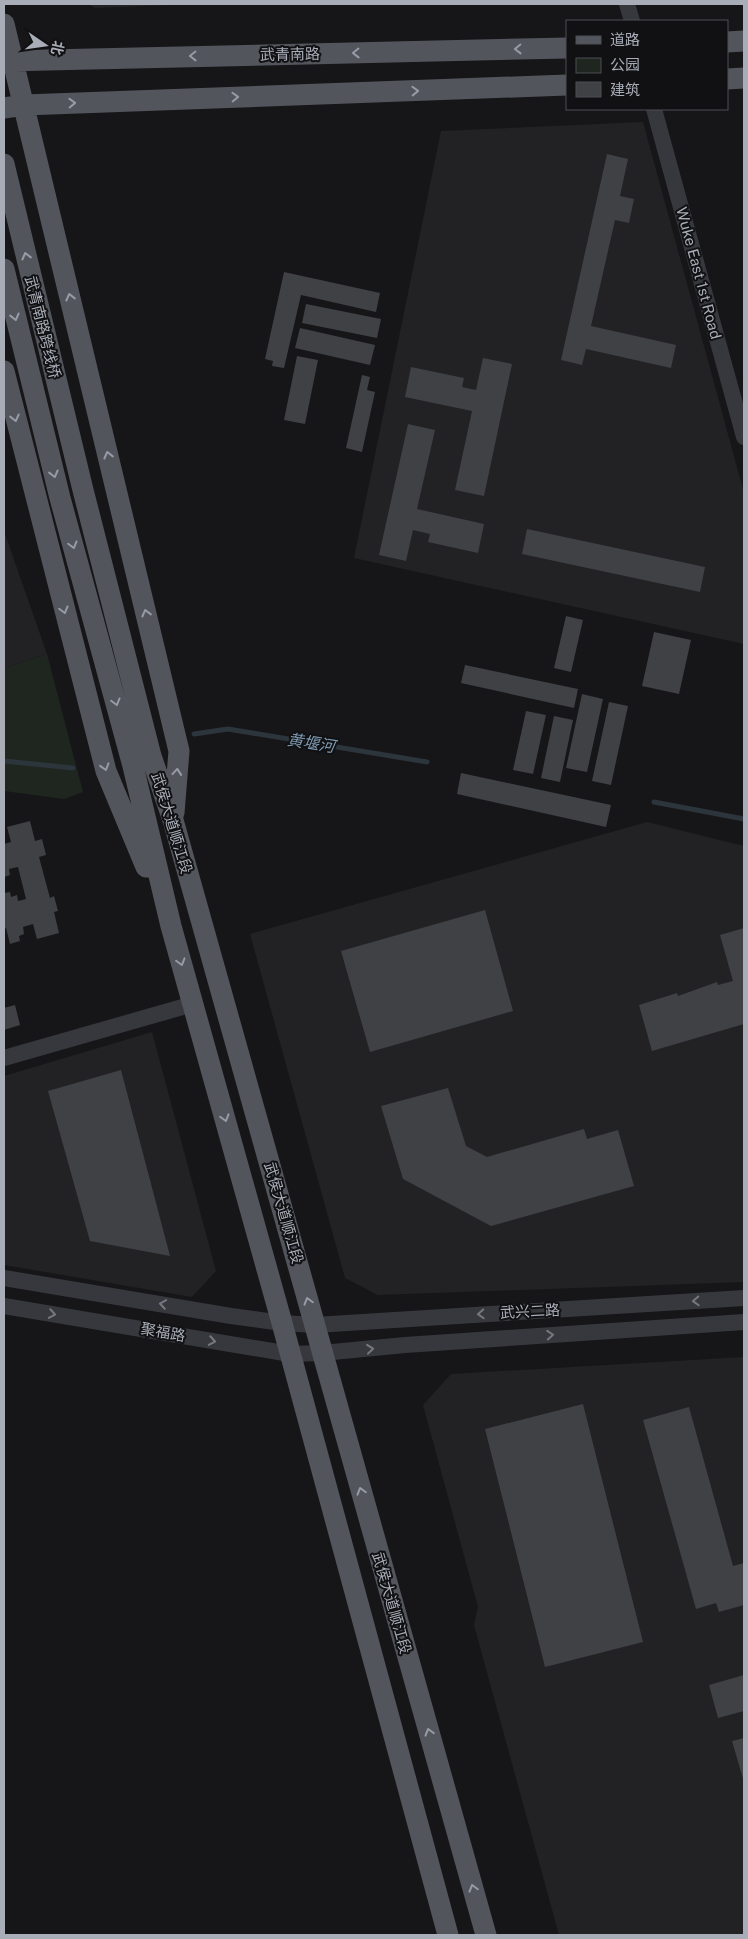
<svg xmlns="http://www.w3.org/2000/svg" width="748" height="1939" font-family="'Public Sans','Noto Sans SC',sans-serif">
<rect width="100%" height="100%" fill="#161618"/>
<path fill="#222225" d="M88,4H195L95,8Z
M643,122L744,493V644L354,558L441,131Z
M4,531L47,654L4,668Z
M647,822L744,846V1282L378,1295L345,1278L250,934Z
M152,1032L216,1271L192,1297L4,1265V1076Z
M744,1357V1935H559L474,1625L478,1607L423,1405L451,1374Z"/>
<path fill="#1e261f" d="M47,654L83,792L64,799L4,791V668Z"/>
<g fill="none" stroke-linecap="round" stroke-linejoin="round">
<path stroke="#2c353c" stroke-width="5" d="M194,734L228,729L427,762
M4,761L73,768
M654,802L744,819"/>
</g>
<path fill="#404145" d="M607,154L628,159L620,196L634,199L629,223L615,220L591,326L676,345L671,368L586,349L582,365L561,360Z
M284,272L380,293L376,312L301,295L284,368L272,366L273,361L265,359Z
M306,304L381,319L377,338L302,323Z
M300,328L375,345L370,365L295,348Z
M297,356L318,360L305,424L284,420Z
M483,358L512,364L484,496L455,490L472,411L405,397L411,367L464,378L462,387L476,390Z
M362,375L370,377L367,390L375,392L362,452L346,448Z
M408,424L435,430L417,509L484,524L478,553L428,542L430,534L413,530L406,561L379,555Z
M527,529L705,567L700,592L522,554Z
M566,616L583,620L571,672L554,668Z
M654,632L691,640L679,694L642,686Z
M465,665L578,689L574,708L461,683Z
M582,694L603,699L587,772L566,768Z
M609,702L628,706L611,785L592,781Z
M526,711L546,715L533,774L513,770Z
M554,716L573,720L560,782L541,778Z
M461,773L611,805L606,827L457,794Z
M30,821L35,841L42,839L46,855L39,857L50,898L54,896L58,911L54,912L59,933L37,939L33,924L23,927L24,934L19,936L20,941L10,944L6,928L4,929V893L10,892L11,897L17,895L18,901L26,899L18,867L9,869L10,875L4,877V844L11,842L7,827Z
M485,910L513,1011L370,1052L341,951Z
M744,928V1024L652,1051L639,1005L677,993L678,996L717,982L718,985L733,981L720,935Z
M15,1005L20,1025L4,1030V1008Z
M121,1070L170,1256L90,1241L48,1091Z
M448,1088L466,1146L487,1157L584,1129L587,1139L618,1130L634,1186L491,1226L403,1179L381,1106Z
M583,1404L643,1642L545,1667L485,1429Z
M689,1407L733,1566L744,1563V1605L719,1612L716,1603L696,1609L643,1420Z
M744,1675V1711L718,1718L709,1685Z
M744,1738V1782L732,1741Z"/>
<g fill="none" stroke-linecap="round" stroke-linejoin="round">
<path stroke="#37383d" stroke-width="16" d="M627,4L632,21
M654,109L744,437
M4,1058L193,1004
M4,1278L231,1316L282,1323L315,1325L744,1298
M4,1306L290,1354L322,1353L405,1345L744,1322"/>
<path stroke="#53555c" stroke-width="21" d="M4,24L179,751L174,813
M727,42L744,41
M4,61L567,48
M727,79L744,78
M4,108L24,105L567,85
M4,164L83,490L151,756L173,820L486,1935
M4,269L60,498L133,766L171,926L282,1323L448,1935
M4,371L106,771L146,867"/>
</g>
<defs><path id="oneway-chevron" d="M-2-3.5L2.5 0L-2 3.5" fill="none" stroke-width="1.6" stroke-linecap="round" stroke-linejoin="round" transform="scale(1.25)"/></defs>
<g stroke="#979ba6">
<use href="#oneway-chevron" transform="translate(518 49) rotate(179)"/>
<use href="#oneway-chevron" transform="translate(356 53) rotate(179)"/>
<use href="#oneway-chevron" transform="translate(193 56) rotate(179)"/>
<use href="#oneway-chevron" transform="translate(415 91) rotate(-2)"/>
<use href="#oneway-chevron" transform="translate(235 97) rotate(-2)"/>
<use href="#oneway-chevron" transform="translate(72 103) rotate(-2)"/>
<use href="#oneway-chevron" transform="translate(26 256) rotate(-104)"/>
<use href="#oneway-chevron" transform="translate(70 297) rotate(-104)"/>
<use href="#oneway-chevron" transform="translate(15 317) rotate(76)"/>
<use href="#oneway-chevron" transform="translate(15 418) rotate(76)"/>
<use href="#oneway-chevron" transform="translate(108 455) rotate(-104)"/>
<use href="#oneway-chevron" transform="translate(54 474) rotate(76)"/>
<use href="#oneway-chevron" transform="translate(73 545) rotate(75)"/>
<use href="#oneway-chevron" transform="translate(64 610) rotate(75)"/>
<use href="#oneway-chevron" transform="translate(146 613) rotate(-104)"/>
<use href="#oneway-chevron" transform="translate(116 702) rotate(75)"/>
<use href="#oneway-chevron" transform="translate(105 767) rotate(73)"/>
<use href="#oneway-chevron" transform="translate(177 772) rotate(-85)"/>
<use href="#oneway-chevron" transform="translate(181 962) rotate(74)"/>
<use href="#oneway-chevron" transform="translate(225 1118) rotate(74)"/>
<use href="#oneway-chevron" transform="translate(308 1301) rotate(-106)"/>
<use href="#oneway-chevron" transform="translate(361 1491) rotate(-106)"/>
<use href="#oneway-chevron" transform="translate(429 1732) rotate(-106)"/>
<use href="#oneway-chevron" transform="translate(473 1888) rotate(-106)"/>
</g>
<g stroke="#757881">
<use href="#oneway-chevron" transform="translate(696 1301) rotate(177)"/>
<use href="#oneway-chevron" transform="translate(163 1304) rotate(-171)"/>
<use href="#oneway-chevron" transform="translate(52 1314) rotate(10)"/>
<use href="#oneway-chevron" transform="translate(481 1314) rotate(177)"/>
<use href="#oneway-chevron" transform="translate(550 1335) rotate(-4)"/>
<use href="#oneway-chevron" transform="translate(212 1341) rotate(10)"/>
<use href="#oneway-chevron" transform="translate(370 1349) rotate(-6)"/>
</g>
<g text-anchor="middle" dominant-baseline="central" stroke-width="4" stroke-linejoin="round" paint-order="stroke">
<g font-size="15" fill="#a8adb8" stroke="#111113">
<text transform="translate(290 54) rotate(-1)">武青南路</text>
<text transform="translate(699 273) rotate(75)">Wuke East 1st Road</text>
<text transform="translate(43 327) rotate(76)">武青南路跨线桥</text>
<text transform="translate(172 823) rotate(73)">武侯大道顺江段</text>
<text transform="translate(284 1213) rotate(74)">武侯大道顺江段</text>
<text transform="translate(530 1311) rotate(-3)">武兴二路</text>
<text transform="translate(163 1332) rotate(10)">聚福路</text>
<text transform="translate(392 1603) rotate(74)">武侯大道顺江段</text>
</g>
<g font-size="16" font-style="italic" fill="#7f9bb3" stroke="#111113">
<text transform="translate(311 743) rotate(9)">黄堰河</text>
</g>
</g>
<rect width="748" height="1939" fill="none" stroke="#a8adb8" stroke-width="10"/>
<rect x="566" y="20" width="162" height="90" fill="#111113" stroke="#4d4f55"/>
<rect x="576" y="36" width="25" height="8" fill="#53555c" stroke="#4d4f55"/>
<text x="610" y="45" font-size="15" fill="#a8adb8">道路</text>
<rect x="576" y="58" width="25" height="15" fill="#1e261f" stroke="#4d4f55"/>
<text x="610" y="70" font-size="15" fill="#a8adb8">公园</text>
<rect x="576" y="82" width="25" height="15" fill="#404145" stroke="#4d4f55"/>
<text x="610" y="95" font-size="15" fill="#a8adb8">建筑</text>
<g transform="translate(45 45) rotate(103)" stroke="#111113" stroke-width="4" paint-order="stroke">
<path d="M0-4L9 19L0 12L-9 19Z" fill="#a8adb8"/>
<text y="-8" font-size="14" font-weight="bold" text-anchor="middle" fill="#a8adb8">北</text>
</g>
</svg>
